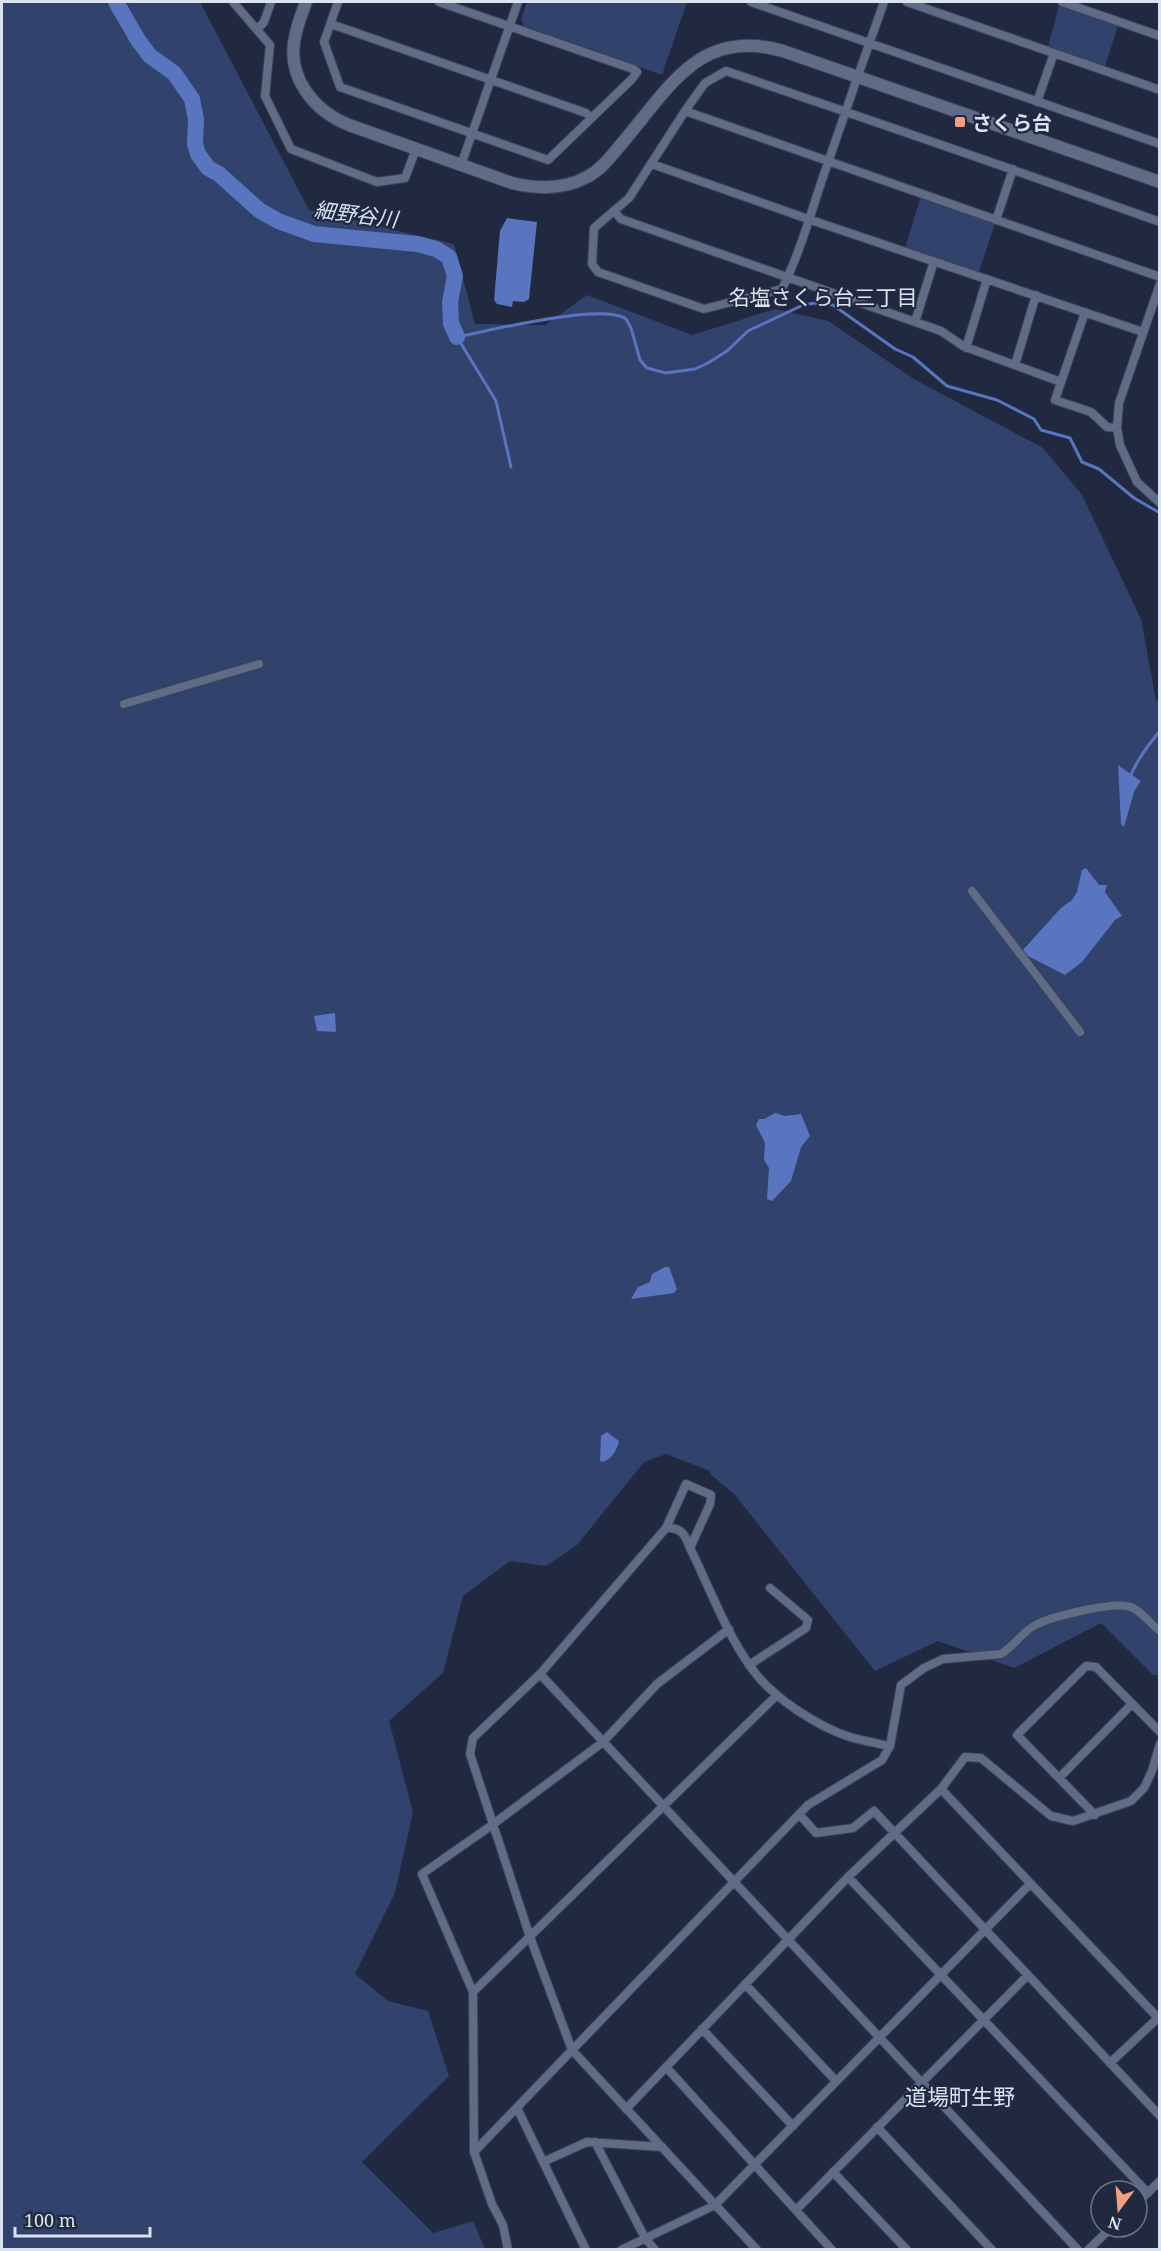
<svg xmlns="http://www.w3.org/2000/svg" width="1161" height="2251" font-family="'Noto Serif','Noto Sans JP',serif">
<rect width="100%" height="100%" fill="#20293f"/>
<path fill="#31426d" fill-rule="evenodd" d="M2,2H200L309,210L454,244L475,324L545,325L587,295L692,335L775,309L828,321L914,379L1043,448L1082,495L1141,619L1156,700L1159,704V1675H1153L1101,1623L1014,1668L938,1641L875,1671L735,1495L710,1474V1471L666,1454L644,1462L577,1545L546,1566L510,1561L463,1596L443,1673L389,1721L413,1812L395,1893L355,1974L388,2001L428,2011L449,2076L362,2162L433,2233L473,2221L485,2249L2,2250ZM1118,765L1141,781L1134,792L1123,826Z
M527,2H687L662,75L524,26L521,19Z
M1059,6L1118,26L1105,66L1048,46Z
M921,196L995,223L979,272L905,248Z"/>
<path fill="#5975bf" d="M507,218L537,222L529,299L524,302L513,301L512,307L497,304L494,300L500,231Z
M1118,765L1141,781L1134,792L1124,827L1121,824Z
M1086,868L1099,885H1107L1105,892L1122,916L1115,920L1082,962L1065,975L1024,954L1022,951L1061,908L1072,900L1077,892L1082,870Z
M335,1013L336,1032L317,1031L314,1016Z
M775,1113L785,1116L801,1114L810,1136L801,1147L791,1181L772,1201L767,1199L769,1168L764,1160L765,1143L756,1125L759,1119H764Z
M665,1267H669L677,1289L674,1293L631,1299L638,1287L650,1282L652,1274Z
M607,1432L619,1441C617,1450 612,1459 603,1462L600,1461L601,1436Z"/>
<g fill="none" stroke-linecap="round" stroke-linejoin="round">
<path stroke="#5975bf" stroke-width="3" d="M511,467L496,401L457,337C487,331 604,302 626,319L631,328L640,360L647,368L666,373L695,369L708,363L727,351L748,331L803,305L815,303L833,305L895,349L913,357L947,386L997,400L1034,419L1041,430L1070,438L1082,462L1099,469L1134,498L1160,513
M1130,777C1137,760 1147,746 1160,731"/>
<path stroke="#5975bf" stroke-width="16" d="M116,2L138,40L150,56L174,73L192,99L196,119L195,144L198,154L208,168L219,174L259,210L278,221L314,234L417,244L436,249L449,257L455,276L450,302L451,323L457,337"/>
<defs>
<path id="street" d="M233,2L270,45L265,96L291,149L377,182L405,178L416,149
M338,2L324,42L340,87L548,160L632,79L637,72L633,69L439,2
M751,2L1160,144
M884,2C863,61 842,121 822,180C810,216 799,255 782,289L704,309L598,272L592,264L594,228L629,198L685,111L705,83L726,71C871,120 1015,170 1160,222
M907,2L1160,90
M1062,2L1160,36
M331,24L586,113L591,118
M257,30L264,22L271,2
M1037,102L1054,53
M685,111L1160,277
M652,164L808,219L1143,332
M461,165L518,2
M615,212L621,219L941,331L963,346L1061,382
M996,220L1013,169
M1160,284L1119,403L1117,428L1120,445L1137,482L1160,503
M1085,312L1055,400L1091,412L1107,427L1117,428
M915,322L934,261
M966,348L987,279
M1015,365L1036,295
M124,704L259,664
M972,891L1080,1032
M666,1528C681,1527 685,1534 690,1548
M749,1665L806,1628L808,1620L770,1588
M540,1674L1078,2250
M1059,1778L1132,1704
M941,1789L1160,2020
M799,1814L816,1833L853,1828L874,1811L1160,2116
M1095,1815L1017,1735L1086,1666L1096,1667L1160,1732
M848,1877L1148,2193
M745,1984L836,2081
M473,1992L777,1695
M702,2029L793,2126
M1110,2063L1158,2018
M666,2067L832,2250
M517,2108L586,2250
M626,2109L848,1877L941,1789L965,1757L981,1758L1051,1816L1073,1821L1131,1801L1144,1788L1152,1771L1160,1744
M877,2127L992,2250
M595,2142L645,2238L655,2250
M474,2152L808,1805L882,1760L890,1746L901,1685L924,1668L943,1659L1001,1654C1013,1647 1020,1635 1032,1627C1047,1617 1114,1601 1131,1607C1143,1612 1150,1624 1160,1631
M543,2162L587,2142L662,2147
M833,2172L907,2250
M1137,2203L1160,2181
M796,2210L1028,1975
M508,2250L503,2225L492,2204L474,2152L473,1992L422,1874L492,1825L603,1742L657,1684L729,1629
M621,2250L715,2205L1030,1884
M757,2250L572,2050L530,1937L470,1754L473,1738L540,1674L666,1528L686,1484L711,1495L710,1504L690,1548C710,1588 726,1634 753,1670C772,1697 818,1727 850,1737C863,1741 877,1743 890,1746
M1088,2250L1112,2227"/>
<path id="secondary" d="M306,2C302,13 297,25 295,37C286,77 314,111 349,125L512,183C537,189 563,190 587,177C602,169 612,155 623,142C670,87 700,27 783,51L1160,182"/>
</defs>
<use href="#street" stroke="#3c4356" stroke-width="10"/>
<use href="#secondary" stroke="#3c4356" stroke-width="14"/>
<use href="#street" stroke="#606b85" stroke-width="8"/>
<use href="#secondary" stroke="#606b85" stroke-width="12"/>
</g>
<rect fill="#f2a07f" stroke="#20293f" stroke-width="2" x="954" y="116" width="12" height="12" rx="3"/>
<g text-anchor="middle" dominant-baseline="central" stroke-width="4.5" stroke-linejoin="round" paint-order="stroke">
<g font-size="20" font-weight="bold" fill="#dbe2f0" stroke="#20293f" text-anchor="start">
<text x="972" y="122">さくら台</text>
</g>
<g font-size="21" font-style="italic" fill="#d8e1f5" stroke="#20293f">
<text transform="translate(356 214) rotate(7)">細野谷川</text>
</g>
<g font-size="21" fill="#dbe2f0" stroke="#20293f">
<text x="823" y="297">名塩さくら台三丁目</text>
</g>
<g font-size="22" fill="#dbe2f0" stroke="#20293f">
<text x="960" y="2096">道場町生野</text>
</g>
</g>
<rect width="1161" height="2251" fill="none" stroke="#dbe2f0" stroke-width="6"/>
<g transform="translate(1119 2209) rotate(196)"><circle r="28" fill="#20293f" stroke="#6b7386" stroke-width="1.5"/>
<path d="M0-4.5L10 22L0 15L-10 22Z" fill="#f2a07f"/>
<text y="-9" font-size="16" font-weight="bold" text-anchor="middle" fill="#dbe2f0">N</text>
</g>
<path d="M15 2227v9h135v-9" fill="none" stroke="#dbe2f0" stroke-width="3"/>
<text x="24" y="2227" font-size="18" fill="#dbe2f0" stroke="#20293f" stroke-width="4.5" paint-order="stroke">100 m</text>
</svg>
